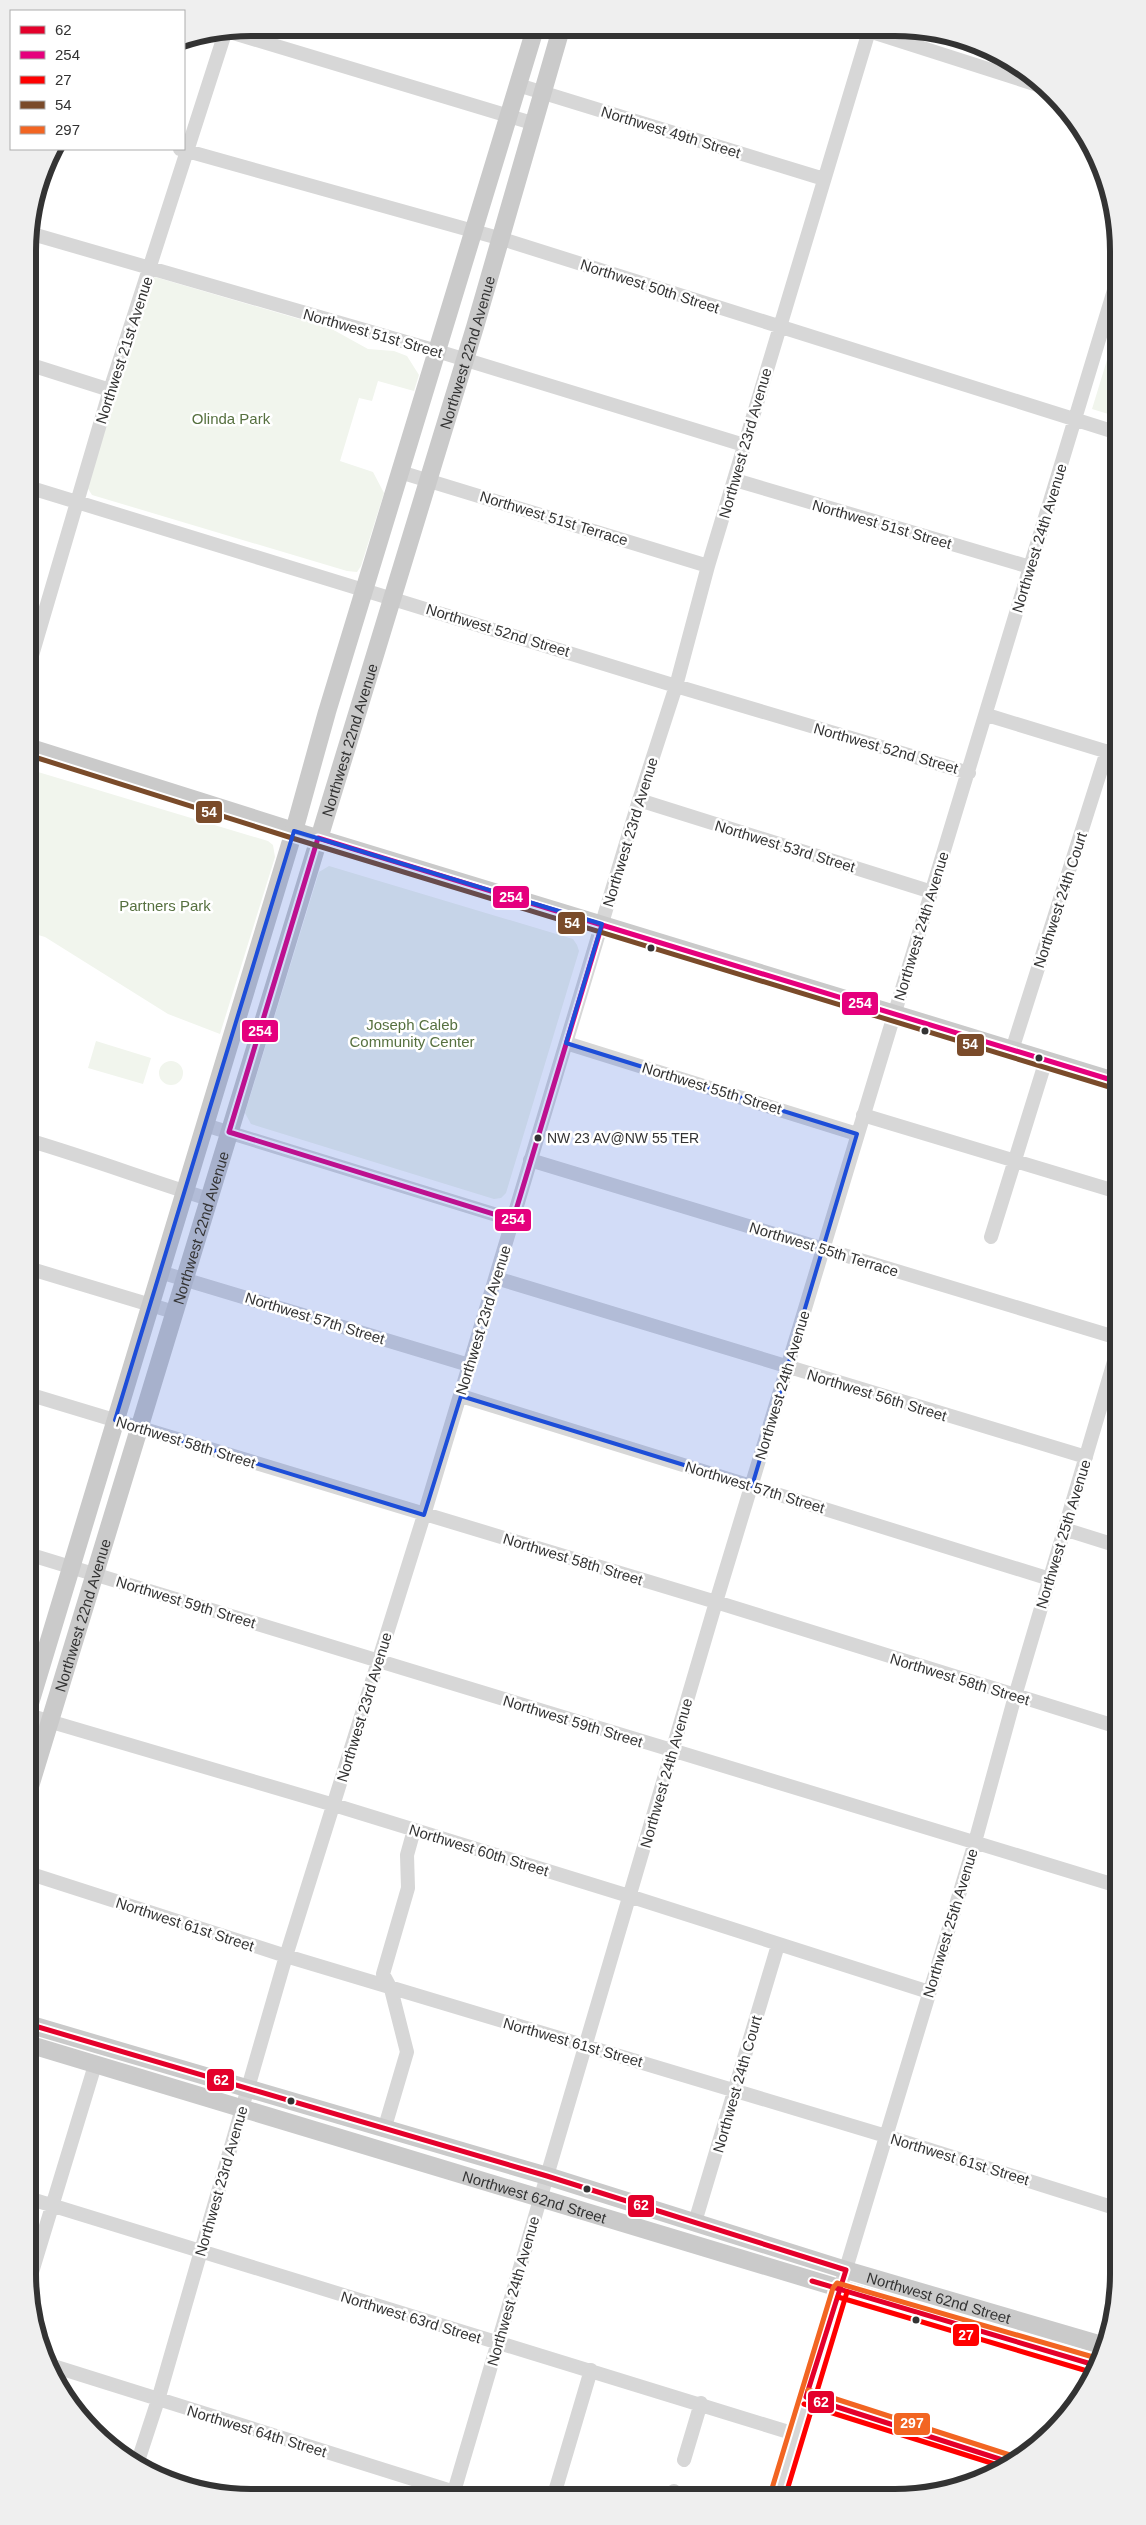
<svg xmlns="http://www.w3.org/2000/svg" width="1146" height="2525" font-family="Arial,sans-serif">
<rect width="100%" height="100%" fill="#fff"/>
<path fill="#f1f5ed" d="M155,277L330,328L368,349L394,351L407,356L419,375L414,391L378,381L372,401L359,398L340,461L373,472L384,493L361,566L357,572L347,571L92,495L87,487L150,280Z
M1118,324V417L1092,409Z
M28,769L268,841L273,845L275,857L220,1034L168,1014L45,937L28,932Z
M329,866L573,939L577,945L579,951L506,1193L501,1198L494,1199L251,1124L245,1113L319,872Z
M96,1041L151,1058L143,1084L88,1068Z
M159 1073a12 12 0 1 1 24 0a12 12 0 1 1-24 0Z"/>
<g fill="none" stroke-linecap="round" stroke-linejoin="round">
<path stroke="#d7d7d7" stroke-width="14" d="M869,31L1047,88
M230,32L532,123
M518,85L824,179
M180,149L502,239L1118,433
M29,233L437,351L744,445
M28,364L110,390
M400,472L708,566
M735,480L1030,567
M28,487L676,686L969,773
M28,614L42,618
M28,669L110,390L225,33
M987,715L1118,755
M639,800L932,892
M566,1043L857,1134
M1012,1050L1107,751
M863,1115L1118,1192
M205,1125L513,1220
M28,1140C89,1158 148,1180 209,1199
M530,1160L1118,1338
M991,1237L1046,1060
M28,1268L174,1312
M160,1272L469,1365
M496,1278L1086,1457
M28,1394L716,1602L1118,1727
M461,1396L1050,1579
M1064,1529L1118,1546
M28,1554L1118,1886
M28,1715L334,1805L629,1896L929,1992
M28,1873L286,1956L886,2136L1118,2209
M384,2130L407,2052L391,1989L383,1974L408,1888L407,1855L414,1830
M28,2198L795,2434
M695,2222L778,1945
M29,2282L95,2065
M50,2365L464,2495
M684,2460L701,2403
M137,2464L158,2400L286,1956L424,1515L639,800L676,686L708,566L869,31
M453,2495L716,1602L1118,277
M554,2495L591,2370
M672,2496L674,2491
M777,2497L975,1842L1015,1696L1118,1348"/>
<g stroke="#cacaca" stroke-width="18">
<path d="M28,747L294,831L1118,1082"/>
<path d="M28,1710L294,831L327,712L535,29"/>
<path id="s1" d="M28,1793L475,327L561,29"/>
<path id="s2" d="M28,2024L547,2176L846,2270L1105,2346"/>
<path id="s3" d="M28,2044L1098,2366"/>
</g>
<defs>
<path id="bus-1" d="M28,2024L547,2176L846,2270L806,2397L1012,2463
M812,2281L1098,2366"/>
<path id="bus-2" d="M318,838L602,925L513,1220L229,1132Z
M602,925L1118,1082"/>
<path id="bus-3" d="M838,2297L1094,2373
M804,2404L1004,2467
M785,2497L847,2292"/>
<path id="bus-4" d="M28,755L292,838L1116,1089"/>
<path id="bus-5" d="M808,2390L1016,2457
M770,2495L833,2288L837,2283L1100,2359"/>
</defs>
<use href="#bus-1" stroke="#fff" stroke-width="9"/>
<use href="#bus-2" stroke="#fff" stroke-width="9"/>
<use href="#bus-3" stroke="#fff" stroke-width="9"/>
<use href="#bus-4" stroke="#fff" stroke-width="9"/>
<use href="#bus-5" stroke="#fff" stroke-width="9"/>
<use href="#bus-1" stroke="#e4002b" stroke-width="5"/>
<use href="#bus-2" stroke="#e5007d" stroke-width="5"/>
<use href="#bus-3" stroke="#f00" stroke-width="5"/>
<use href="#bus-4" stroke="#7a4b2a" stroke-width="5"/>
<use href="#bus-5" stroke="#f26522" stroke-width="5"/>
</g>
<path fill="#1d4ed8" fill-opacity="0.2" stroke="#1d4ed8" stroke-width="4" stroke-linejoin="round" d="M294,831L602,924L566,1043L857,1134L752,1486L461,1396L424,1515L115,1420Z"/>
<g fill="#333" stroke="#fff" stroke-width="2">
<circle cx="651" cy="948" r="4.5"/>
<circle cx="925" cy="1031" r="4.5"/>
<circle cx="1039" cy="1058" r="4.5"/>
<circle cx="538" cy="1138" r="4.5"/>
<circle cx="291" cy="2101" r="4.5"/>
<circle cx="587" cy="2189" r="4.5"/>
<circle cx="916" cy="2320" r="4.5"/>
</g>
<g text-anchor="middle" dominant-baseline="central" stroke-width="5" stroke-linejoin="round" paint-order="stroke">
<g font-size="14" fill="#333" stroke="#fff" text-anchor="start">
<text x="547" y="1138">NW 23 AV@NW 55 TER</text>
</g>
<g font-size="15" fill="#333" stroke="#fff">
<text transform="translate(671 132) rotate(17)">Northwest 49th Street</text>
<text transform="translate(650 286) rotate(18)">Northwest 50th Street</text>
<text transform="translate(373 333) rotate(16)">Northwest 51st Street</text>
<text transform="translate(124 350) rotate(-72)">Northwest 21st Avenue</text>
<text stroke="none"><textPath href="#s1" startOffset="1506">Northwest 22nd Avenue</textPath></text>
<text transform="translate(745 443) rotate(-74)">Northwest 23rd Avenue</text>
<text transform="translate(554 518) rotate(17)">Northwest 51st Terrace</text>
<text transform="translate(882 524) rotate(16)">Northwest 51st Street</text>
<text transform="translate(1039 538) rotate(-73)">Northwest 24th Avenue</text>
<text transform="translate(498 630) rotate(17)">Northwest 52nd Street</text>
<text stroke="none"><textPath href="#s1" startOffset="1101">Northwest 22nd Avenue</textPath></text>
<text transform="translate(886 748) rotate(16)">Northwest 52nd Street</text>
<text transform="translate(630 832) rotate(-73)">Northwest 23rd Avenue</text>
<text transform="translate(785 846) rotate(17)">Northwest 53rd Street</text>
<text transform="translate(1060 900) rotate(-72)">Northwest 24th Court</text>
<text transform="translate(921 926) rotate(-73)">Northwest 24th Avenue</text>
<text transform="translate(712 1088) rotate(17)">Northwest 55th Street</text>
<text stroke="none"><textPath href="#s1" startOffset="591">Northwest 22nd Avenue</textPath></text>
<text transform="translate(824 1249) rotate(17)">Northwest 55th Terrace</text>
<text transform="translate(315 1318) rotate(17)">Northwest 57th Street</text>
<text transform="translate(483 1320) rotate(-73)">Northwest 23rd Avenue</text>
<text transform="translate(782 1385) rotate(-73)">Northwest 24th Avenue</text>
<text transform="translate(877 1395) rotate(17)">Northwest 56th Street</text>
<text transform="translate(186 1442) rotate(17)">Northwest 58th Street</text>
<text transform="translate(755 1487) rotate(17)">Northwest 57th Street</text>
<text transform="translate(1063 1534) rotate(-73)">Northwest 25th Avenue</text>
<text transform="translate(573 1559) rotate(17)">Northwest 58th Street</text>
<text transform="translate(186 1602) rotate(17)">Northwest 59th Street</text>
<text stroke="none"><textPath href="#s1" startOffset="186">Northwest 22nd Avenue</textPath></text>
<text transform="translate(960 1679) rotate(17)">Northwest 58th Street</text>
<text transform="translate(364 1707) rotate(-73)">Northwest 23rd Avenue</text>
<text transform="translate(573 1721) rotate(17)">Northwest 59th Street</text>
<text transform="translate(666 1773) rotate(-74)">Northwest 24th Avenue</text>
<text transform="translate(479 1850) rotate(17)">Northwest 60th Street</text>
<text transform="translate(950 1923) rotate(-73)">Northwest 25th Avenue</text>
<text transform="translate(185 1924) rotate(18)">Northwest 61st Street</text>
<text transform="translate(573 2042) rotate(16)">Northwest 61st Street</text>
<text transform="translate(737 2084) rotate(-74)">Northwest 24th Court</text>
<text transform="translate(960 2159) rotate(17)">Northwest 61st Street</text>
<text transform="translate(221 2181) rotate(-74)">Northwest 23rd Avenue</text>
<text stroke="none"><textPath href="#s3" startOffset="529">Northwest 62nd Street</textPath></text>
<text transform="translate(513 2291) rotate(-74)">Northwest 24th Avenue</text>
<text stroke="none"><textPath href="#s2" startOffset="951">Northwest 62nd Street</textPath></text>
<text transform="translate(411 2317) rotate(17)">Northwest 63rd Street</text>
<text transform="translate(257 2431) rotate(17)">Northwest 64th Street</text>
</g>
<g font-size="15" fill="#56703f" stroke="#fff">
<text x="231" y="418">Olinda Park</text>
<text x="165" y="905">Partners Park</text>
<text x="412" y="1024">Joseph Caleb<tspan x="412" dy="17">Community Center</tspan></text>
</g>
</g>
<path d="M0 0H1146V2525H0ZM251 36H895A215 215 0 0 1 1110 251V2274A215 215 0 0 1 895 2489H251A215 215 0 0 1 36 2274V251A215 215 0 0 1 251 36Z" fill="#efefef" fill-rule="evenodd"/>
<path fill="none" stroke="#333" stroke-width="6" d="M251 36H895A215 215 0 0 1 1110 251V2274A215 215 0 0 1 895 2489H251A215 215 0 0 1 36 2274V251A215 215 0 0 1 251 36Z"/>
<g stroke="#fff" stroke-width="2">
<rect x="195" y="800" width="28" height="24" rx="5" fill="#7a4b2a"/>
<rect x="492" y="885" width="38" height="24" rx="5" fill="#e5007d"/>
<rect x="557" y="911" width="29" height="24" rx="5" fill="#7a4b2a"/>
<rect x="841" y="991" width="38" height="25" rx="5" fill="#e5007d"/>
<rect x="241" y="1019" width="38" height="24" rx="5" fill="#e5007d"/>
<rect x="956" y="1033" width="29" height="24" rx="5" fill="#7a4b2a"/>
<rect x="494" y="1208" width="38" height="24" rx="5" fill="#e5007d"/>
<rect x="206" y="2068" width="29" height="24" rx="5" fill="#e4002b"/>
<rect x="627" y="2194" width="28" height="24" rx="5" fill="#e4002b"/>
<rect x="952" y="2323" width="28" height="24" rx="5" fill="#f00"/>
<rect x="807" y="2390" width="28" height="24" rx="5" fill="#e4002b"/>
<rect x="893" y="2412" width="38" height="24" rx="5" fill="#f26522"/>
</g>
<g font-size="14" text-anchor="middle" font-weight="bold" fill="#fff">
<text x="209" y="817">54</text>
<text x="511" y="902">254</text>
<text x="572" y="928">54</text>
<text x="860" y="1008">254</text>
<text x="260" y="1036">254</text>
<text x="970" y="1049">54</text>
<text x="513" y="1224">254</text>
<text x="221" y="2085">62</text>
<text x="641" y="2210">62</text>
<text x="966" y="2340">27</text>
<text x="821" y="2407">62</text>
<text x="912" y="2428">297</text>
</g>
<rect x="10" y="10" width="175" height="140" fill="#ffffff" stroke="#adadad"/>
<rect x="20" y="26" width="25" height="8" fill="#e4002b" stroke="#adadad"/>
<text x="55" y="35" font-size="15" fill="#333333">62</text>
<rect x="20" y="51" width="25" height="8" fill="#e5007d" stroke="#adadad"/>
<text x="55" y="60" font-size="15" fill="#333333">254</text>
<rect x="20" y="76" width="25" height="8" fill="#ff0000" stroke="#adadad"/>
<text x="55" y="85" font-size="15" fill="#333333">27</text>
<rect x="20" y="101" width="25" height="8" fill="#7a4b2a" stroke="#adadad"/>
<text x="55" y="110" font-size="15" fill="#333333">54</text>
<rect x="20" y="126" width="25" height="8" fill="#f26522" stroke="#adadad"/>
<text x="55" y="135" font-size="15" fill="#333333">297</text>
</svg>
